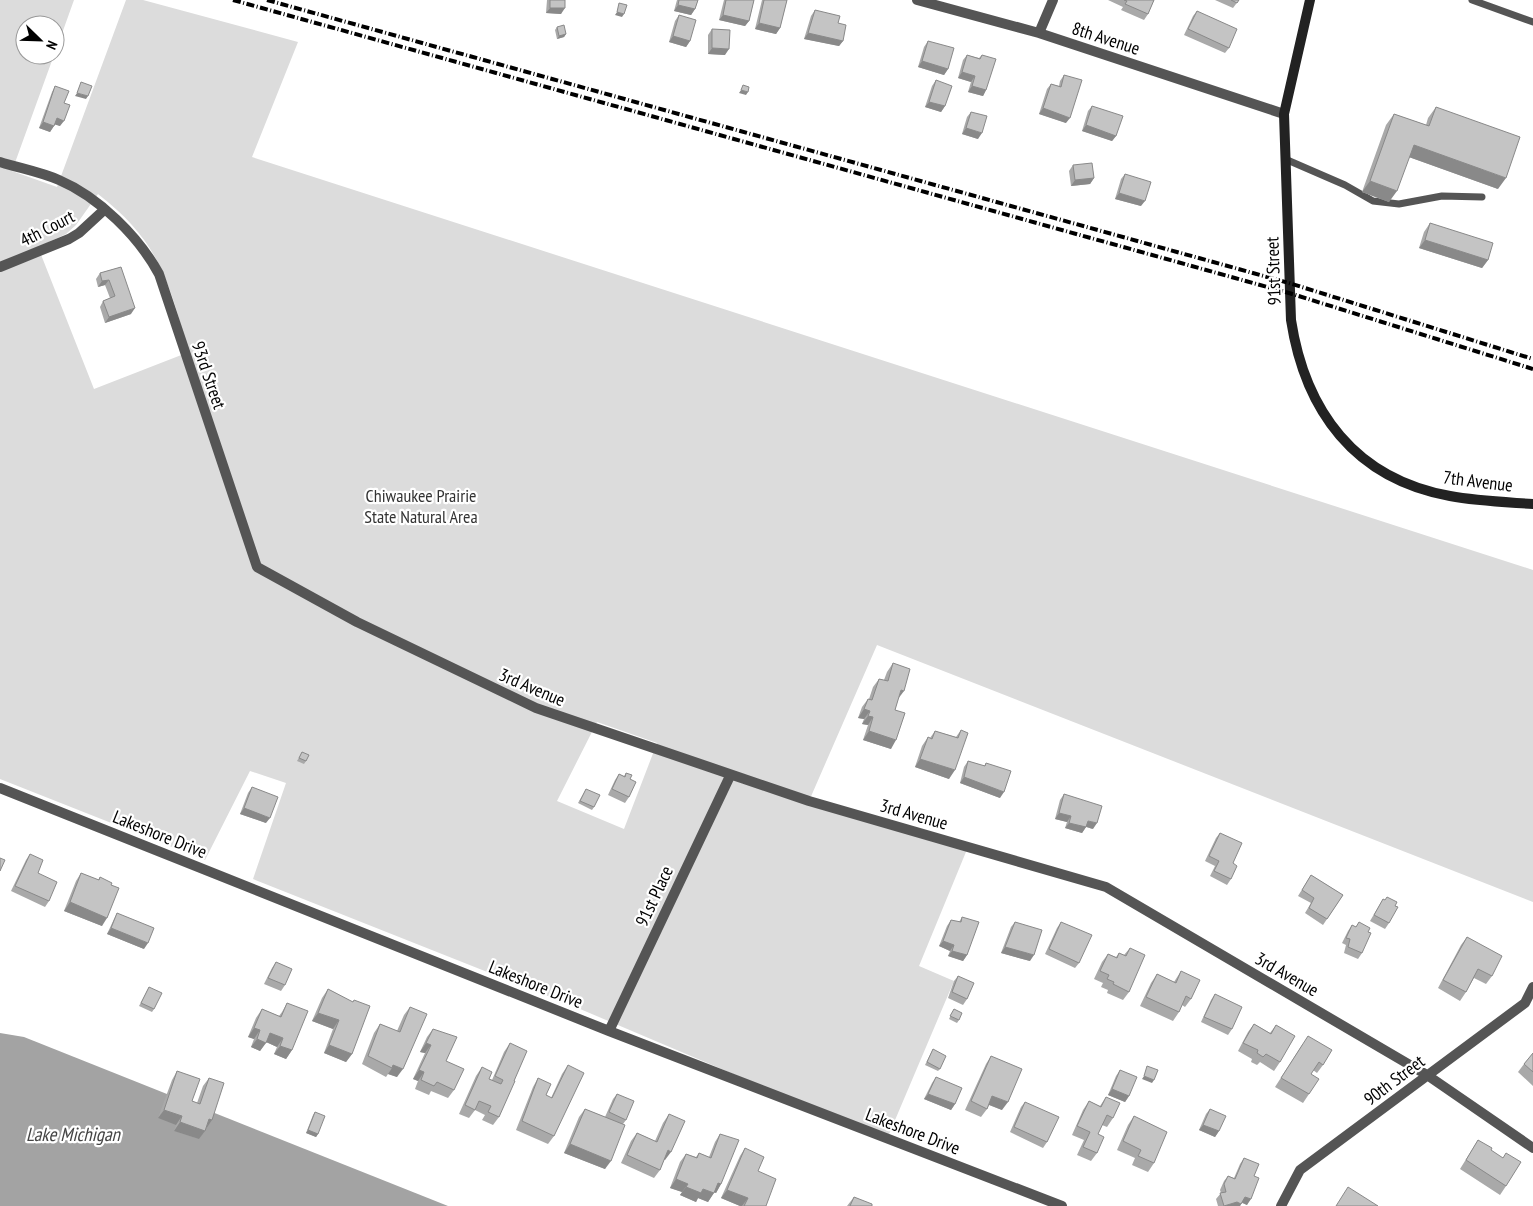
<svg xmlns="http://www.w3.org/2000/svg" width="1533" height="1206" font-family="'PT Sans Narrow',sans-serif">
<rect width="100%" height="100%" fill="#fff"/>
<path fill="#dcdcdc" fill-rule="evenodd" d="M0,0H74L55,53V25H25V55H54L12,171L57,187L126,0H143L298,42L252,157L1533,570V902L877,645L809,801L968,847L919,966L954,981L887,1139L573,1006L253,879L286,783L250,771L205,860L0,779ZM98,194C160,242 168,281 189,352L94,389L38,247L66,234L76,225ZM597,722L657,743L624,829L557,801Z"/>
<path fill="#a3a3a3" d="M0,1033L24,1037L448,1206H0Z"/>
<g fill="none" stroke-linecap="round" stroke-linejoin="round">
<path stroke="#555" stroke-width="7" d="M1472,0L1533,22
M1285,159L1345,185L1373,201L1399,204L1442,196L1482,197"/>
<path stroke="#555" stroke-width="10" d="M917,0L1039,33L1284,114
M1039,33L1053,0
M0,162C19,168 41,172 59,180C99,197 139,237 159,274L257,567L357,622L536,708L809,801L1106,887L1427,1075L1533,1148
M0,267L69,239L79,233L104,210
M0,788L609,1031L1062,1206
M609,1031L730,776
M1281,1206L1300,1170L1525,1003L1533,987"/>
<path stroke="#222" stroke-width="10" d="M1310,0L1284,114L1291,320C1305,411 1355,479 1450,496C1477,501 1505,502 1533,504"/>
<path stroke="#000" stroke-width="4" stroke-dasharray="8 2.5 1 2.5" stroke-linecap="butt" d="M233,0L1289,293L1533,369
M267,0L1289,283L1533,359"/>
</g>
<path fill="#a9a9a9" d="M547,0H565L561,14L546,13Z
M677,0H698L695,9L691,15L674,11Z
M724,0H754L749,21L745,26L719,20Z
M762,0H787L780,28L776,34L755,29Z
M1108,0H1154L1148,14L1144,20L1121,10L1123,7Z
M1215,0H1239L1233,8Z
M815,10L838,23L843,41L839,46L804,39L811,16Z
M1197,11L1229,48L1225,53L1184,35L1193,16Z
M679,15L690,41L686,47L669,42L675,21Z
M557,27L566,34L564,37L557,39L555,30Z
M712,29L725,55L708,54V35Z
M928,41L948,69L944,75L918,67L924,47Z
M967,55L979,58L982,55L986,90L983,96L968,92L971,82L958,78L963,60Z
M1064,75L1066,123L1039,114L1047,89L1051,84L1059,86L1060,81Z
M936,80L945,106L941,112L925,107L932,86Z
M55,86L64,103L60,126L55,124L50,132L39,128L52,92Z
M1092,106L1116,136L1112,141L1082,131L1088,111Z
M1436,107L1498,189L1409,157L1389,202L1362,192L1386,125L1394,114L1426,125L1428,118Z
M971,112L978,139L962,134L967,117Z
M1073,165L1094,178L1090,184L1071,186L1069,171Z
M1125,174L1141,206L1115,199L1121,179Z
M1430,223L1488,260L1482,268L1419,248L1424,232Z
M121,267L131,314L105,323L100,307L103,301L110,298L105,285L98,287L96,279L100,273Z
M893,663L898,699L895,710L891,749L863,740L868,725L862,724L864,719L858,718L862,707L868,699H869L873,687L879,679L884,680L887,672Z
M961,730L949,779L915,767L922,746L928,737L930,738L935,731L956,737Z
M302,752L306,761L304,764L297,761Z
M968,761L984,766L986,763L1000,798L960,783L964,767Z
M626,773L630,779L629,797L625,803L608,795L615,780L619,774L624,776Z
M252,787L266,823L240,814L248,793Z
M586,789L594,807L592,810L578,803Z
M1064,794L1093,829L1086,827L1082,833L1065,828L1067,822L1055,819L1060,800Z
M1220,833L1233,863L1231,879L1227,885L1210,876L1215,866L1205,861L1216,838Z
M30,854L49,901L45,907L11,891L26,860Z
M81,873L98,880L100,877L111,885L102,926L64,911L76,881Z
M1311,875L1343,895L1323,925L1305,913L1311,903L1298,896Z
M1383,899L1389,923L1385,929L1370,921Z
M117,913L144,949L107,934L114,919Z
M962,917L967,955L963,961L948,956L950,951L939,946L947,926L951,920L959,922Z
M1015,922L1030,961L1001,953L1011,927Z
M1061,922L1079,963L1075,968L1045,954L1057,928Z
M1359,922L1362,953L1358,959L1344,953L1346,945L1342,943L1348,931L1352,925L1356,927Z
M1467,937L1492,976L1486,984L1474,978L1466,992L1460,1001L1438,988L1461,945Z
M1130,948L1129,992L1123,1000L1107,993L1108,990L1101,987L1103,983L1094,979L1102,962L1108,954L1116,957L1119,953L1124,955Z
M276,962L285,985L281,991L264,984L272,968Z
M1181,971L1191,999L1185,1007L1182,1005L1179,1012L1173,1021L1140,1006L1151,983L1157,974L1174,982Z
M958,976L967,999L963,1005L948,998L954,981Z
M149,987L154,1009L152,1012L139,1006Z
M328,989L352,1002V1054L346,1062L324,1053L333,1029L312,1021L322,998Z
M1215,994L1232,1029L1228,1035L1201,1022L1211,1000Z
M287,1003L292,1050L286,1059L274,1054L277,1047L266,1042L260,1051L251,1047L254,1039L248,1037L256,1018L262,1009L279,1016L282,1012Z
M410,1007L397,1077L388,1074L386,1077L362,1064L374,1033L380,1024L397,1031L404,1015Z
M954,1009L959,1020L957,1023L949,1019Z
M1254,1024L1270,1033L1276,1025L1280,1062L1274,1071L1260,1062L1257,1065L1251,1062L1252,1059L1238,1051L1248,1032Z
M433,1029L446,1061L454,1090L448,1098L431,1091L429,1095L415,1089L418,1081L413,1079L425,1053L420,1052L427,1037Z
M510,1043L514,1081L499,1117L493,1125L482,1120L485,1115L475,1110L469,1118L459,1114L476,1076L482,1067L489,1079L492,1080L504,1052Z
M1302,1045L1323,1065L1317,1073L1313,1070L1311,1074L1309,1094L1303,1103L1275,1087Z
M933,1049L940,1069L938,1071L925,1065Z
M1533,1053V1086L1518,1072L1524,1064Z
M991,1056L1002,1110L989,1105L987,1109L981,1117L965,1110L986,1064Z
M568,1065L554,1136L548,1144L516,1130L533,1087L538,1078L546,1095L551,1098L562,1074Z
M1120,1070L1129,1096L1125,1102L1108,1095L1116,1076Z
M177,1071L192,1101L197,1103L203,1086L209,1078L212,1120L199,1139L174,1131L176,1125L158,1118L172,1080Z
M936,1077L955,1104L951,1110L924,1099L932,1083Z
M617,1094L626,1120L623,1124L605,1169L564,1153L579,1117L585,1109L605,1117L613,1099Z
M1106,1097L1113,1118L1107,1127L1102,1125L1098,1134L1097,1153L1091,1161L1077,1155L1084,1140L1072,1135L1083,1110L1089,1101L1100,1106Z
M1025,1102L1047,1142L1043,1148L1010,1132L1021,1107Z
M1210,1109L1219,1131L1215,1137L1199,1130L1206,1114Z
M315,1112L318,1134L316,1137L306,1133L313,1115Z
M669,1114L665,1160H664L660,1170L654,1178L621,1163L631,1141L637,1133L655,1141L663,1123Z
M1134,1116L1154,1163L1148,1172L1132,1165L1135,1158L1117,1150L1128,1125Z
M720,1134L721,1184L716,1193L714,1192L708,1202L698,1198L696,1202L680,1195L682,1192L670,1188L680,1162L686,1154L696,1157L699,1153L709,1157L715,1142Z
M1478,1140L1491,1150L1506,1186L1500,1195L1460,1169Z
M745,1148L766,1206H740L721,1198L740,1156Z
M1244,1158L1254,1176L1247,1205L1242,1203L1240,1206H1218L1216,1199L1221,1193L1220,1190L1224,1181L1228,1176L1234,1178L1240,1164Z
M854,1197L872,1206H847Z"/>
<path fill="#898989" d="M678,5L695,9L691,15L674,11Z
M550,8H565L561,14L546,13Z
M617,12L624,14L622,17L615,15Z
M723,15L749,21L745,26L719,20Z
M759,23L780,28L776,34L755,29Z
M808,33L843,41L839,46L804,39Z
M566,34L564,37L557,39L559,36Z
M673,36L690,41L686,47L669,42Z
M712,48L729,49L725,55L708,54Z
M922,61L948,69L944,75L918,67Z
M962,72L975,76L971,82L958,78Z
M972,86L986,90L983,96L968,92Z
M741,90L748,92L746,95L739,93Z
M77,93L88,96L86,99L75,96Z
M929,102L945,106L941,112L925,107Z
M1043,108L1070,118L1066,123L1039,114Z
M57,118L64,121L60,126L53,124Z
M43,122L54,126L50,132L39,128Z
M1086,125L1116,136L1112,141L1082,131Z
M966,128L982,133L978,139L962,134Z
M1414,145L1506,178L1498,189L1406,156Z
M1094,178L1090,184L1071,186L1075,180Z
M1370,181L1397,191L1389,202L1362,192Z
M1119,193L1145,201L1141,206L1115,199Z
M1425,240L1488,260L1482,268L1419,248Z
M109,280L105,285L98,287L102,281Z
M135,308L131,314L105,323L109,317Z
M901,690L904,691L898,699Z
M864,709L870,711L864,719L858,718Z
M868,716L873,717L868,725L862,724Z
M869,731L896,740L891,749L863,740Z
M920,759L955,770L949,779L915,767Z
M964,777L1004,792L1000,798L960,783Z
M244,808L270,818L266,823L240,814Z
M1059,813L1071,816L1067,822L1055,819Z
M1088,821L1097,823L1093,829L1084,826Z
M1069,823L1086,827L1082,833L1065,828Z
M70,902L107,918L102,926L64,911Z
M111,928L148,943L144,949L107,934Z
M943,941L954,945L950,951L939,946Z
M1005,947L1034,955L1030,961L1001,953Z
M952,951L967,955L963,961L948,956Z
M318,1013L339,1020L333,1029L312,1021Z
M254,1028L260,1030L254,1039L248,1037Z
M270,1033L283,1038L277,1047L264,1041Z
M257,1039L266,1043L260,1051L251,1047Z
M426,1043L431,1045L425,1053L420,1052Z
M329,1045L352,1054L346,1062L324,1053Z
M280,1046L292,1050L286,1059L274,1054Z
M393,1065L403,1069L397,1077L388,1074L392,1068Z
M419,1070L424,1072L418,1081L413,1079Z
M1144,1076L1154,1080L1152,1083L1142,1079Z
M1112,1089L1129,1096L1125,1102L1108,1095Z
M928,1094L955,1104L951,1110L924,1099Z
M992,1096L1008,1102L1002,1110L987,1104Z
M164,1110L182,1116L176,1125L158,1118Z
M209,1119L212,1120L206,1129Z
M180,1122L205,1131L199,1139L174,1131Z
M1203,1125L1219,1131L1215,1137L1199,1130Z
M308,1130L318,1134L316,1137L306,1133Z
M570,1144L611,1161L605,1169L564,1153Z
M668,1150L671,1152L665,1160L663,1159Z
M676,1179L688,1184L682,1192L670,1188Z
M718,1183L721,1184L716,1193L712,1191Z
M686,1187L703,1189L714,1193L708,1202L698,1198L696,1202L680,1195Z
M727,1190L748,1198L742,1206H740L721,1198Z
M1245,1197L1251,1199L1247,1205L1241,1202Z
M1237,1202L1241,1204L1240,1206H1224Z"/>
<path fill="#c4c4c4" stroke="#898989" d="M550,0H565V8H550Z
M679,0H698L695,9L678,5Z
M726,0H754L749,21L723,15Z
M764,0H787L780,28L759,23Z
M1124,0H1154L1148,14L1125,4L1127,1Z
M1231,0H1239L1237,3Z
M619,3L627,5L624,14L617,12Z
M815,10L840,16L838,23L846,25L843,41L808,33Z
M1197,11L1237,29L1229,48L1188,29Z
M679,15L696,20L690,41L673,36Z
M564,25L566,34L559,36L557,27Z
M712,29L730,30L729,49L712,48Z
M928,41L954,48L948,69L922,61Z
M967,55L980,59L982,55L996,59L986,90L972,86L975,76L962,72Z
M1064,75L1082,80L1070,118L1043,108L1051,84L1061,87Z
M936,80L952,86L945,106L929,102Z
M81,82L92,86L88,96L77,93Z
M743,85L749,87L748,92L741,90Z
M55,86L69,91L64,103L70,105L64,121L57,118L54,126L43,122Z
M1092,106L1123,116L1116,136L1086,125Z
M1436,107L1520,137L1506,178L1414,145L1397,191L1370,181L1394,114L1429,126Z
M971,112L987,116L982,133L966,128Z
M1092,163L1094,178L1075,180L1073,165Z
M1125,174L1151,182L1145,201L1119,193Z
M1430,223L1493,243L1488,260L1425,240Z
M121,267L135,308L109,317L103,301L115,296L109,280L102,281L100,273Z
M893,663L910,669L904,691L901,690L895,710L905,713L896,740L869,731L873,717L868,716L870,711L864,709L868,699L872,700L879,679L888,681Z
M961,730L968,733L955,770L920,759L928,737L932,739L935,731L958,738Z
M302,752L309,755L306,761L299,758Z
M968,761L985,766L986,763L1011,771L1004,792L964,777Z
M626,773L632,775L630,779L636,782L629,797L612,789L619,774L625,777Z
M252,787L278,797L270,818L244,808Z
M586,789L600,795L594,807L580,801Z
M1064,794L1102,806L1097,823L1088,821L1086,827L1069,823L1071,816L1059,813Z
M1220,833L1242,843L1233,863L1237,866L1231,879L1214,871L1219,861L1209,856Z
M30,854L43,860L38,873L57,882L49,901L15,886Z
M0,858L5,860L0,871Z
M81,873L99,880L100,877L112,883L111,885L119,888L107,918L70,902Z
M1311,875L1343,895L1327,919L1309,908L1314,898L1302,890Z
M1387,897L1397,902L1395,906L1398,907L1389,923L1374,915L1383,899L1385,900Z
M117,913L154,928L148,943L111,928Z
M962,917L979,922L967,955L952,951L954,945L943,941L951,920L961,922Z
M1015,922L1042,930L1034,955L1005,947Z
M1061,922L1092,935L1079,963L1049,949Z
M1359,922L1370,928L1368,932L1371,933L1362,953L1348,947L1350,939L1346,938L1352,925L1356,927Z
M1467,937L1502,956L1492,976L1478,969L1466,992L1443,980Z
M1130,948L1145,955L1129,992L1113,984L1114,982L1107,979L1109,975L1100,971L1108,954L1117,958L1119,953L1126,956Z
M276,962L292,969L285,985L268,978Z
M1181,971L1200,980L1191,999L1186,996L1179,1012L1146,997L1157,974L1176,983Z
M958,976L974,983L967,999L952,992Z
M149,987L162,993L154,1009L141,1003Z
M328,989L353,1002L354,1000L370,1006L352,1054L329,1045L339,1020L318,1013Z
M1215,994L1242,1007L1232,1029L1204,1017Z
M287,1003L308,1011L292,1050L280,1046L283,1038L270,1033L266,1043L257,1039L260,1030L254,1028L262,1009L281,1017Z
M410,1007L427,1014L403,1069L393,1065L392,1068L368,1056L380,1024L400,1032Z
M954,1009L962,1013L959,1020L950,1016Z
M1254,1024L1271,1034L1276,1025L1295,1036L1280,1062L1266,1054L1263,1057L1257,1053L1258,1050L1243,1043Z
M433,1029L457,1037L446,1061L464,1069L454,1090L437,1082L434,1086L421,1080L424,1072L419,1070L431,1045L426,1043Z
M1308,1036L1332,1050L1323,1065L1319,1062L1311,1074L1319,1079L1309,1094L1281,1078Z
M510,1043L527,1051L514,1081H515L499,1117L488,1112L491,1106L479,1101L475,1110L465,1105L482,1067L492,1072L489,1079L501,1084L503,1080L495,1076Z
M933,1049L946,1056L940,1069L927,1062Z
M1533,1053V1072L1524,1064Z
M991,1056L1022,1069L1008,1102L992,1096L987,1109L971,1101Z
M568,1065L584,1073L554,1136L522,1121L538,1078L551,1084L546,1095L552,1098Z
M1147,1066L1158,1070L1154,1080L1144,1076Z
M1120,1070L1137,1077L1129,1096L1112,1089Z
M177,1071L200,1079L192,1101L200,1104L209,1078L224,1083L212,1120L209,1119L205,1131L180,1122L182,1116L164,1110Z
M936,1077L962,1088L955,1104L928,1094Z
M617,1094L634,1101L626,1120L609,1112Z
M1106,1097L1120,1103L1113,1118L1107,1115L1098,1134L1104,1137L1097,1153L1083,1147L1090,1132L1077,1126L1089,1101L1101,1107Z
M1025,1102L1059,1117L1047,1142L1014,1127Z
M585,1109L625,1125L611,1161L570,1144Z
M1210,1109L1226,1116L1219,1131L1203,1125Z
M315,1112L325,1116L318,1134L308,1130Z
M669,1114L685,1121L671,1152L668,1150L660,1170L627,1155L637,1133L657,1142Z
M1134,1116L1167,1132L1154,1163L1138,1156L1141,1150L1123,1141Z
M720,1134L739,1140L721,1184L718,1183L714,1193L703,1189L701,1193L686,1187L688,1184L676,1179L686,1154L697,1158L699,1153L711,1158Z
M1478,1140L1492,1148L1491,1150L1503,1158L1506,1153L1521,1162L1506,1186L1466,1160Z
M745,1148L764,1157L758,1171L776,1179L766,1206H744L748,1198L727,1190Z
M1244,1158L1259,1164L1254,1176L1259,1178L1251,1199L1245,1197L1241,1204L1237,1202L1224,1206L1220,1193L1226,1192L1224,1184L1228,1176L1235,1179Z
M1348,1187L1378,1206H1336Z
M854,1197L872,1204V1206H850Z"/>
<g text-anchor="middle" dominant-baseline="central" stroke-width="4.5" stroke-linejoin="round" paint-order="stroke">
<g font-size="18" fill="#000" stroke="#fff">
<text transform="translate(1106 38) rotate(18)">8th Avenue</text>
<text transform="translate(47 228) rotate(-27)">4th Court</text>
<text transform="translate(1273 271) rotate(-92)">91st Street</text>
<text transform="translate(209 375) rotate(71)">93rd Street</text>
<text transform="translate(1478 481) rotate(7)">7th Avenue</text>
<text transform="translate(532 687) rotate(23)">3rd Avenue</text>
<text transform="translate(914 814) rotate(16)">3rd Avenue</text>
<text transform="translate(160 834) rotate(22)">Lakeshore Drive</text>
<text transform="translate(654 896) rotate(-65)">91st Place</text>
<text transform="translate(1287 974) rotate(30)">3rd Avenue</text>
<text transform="translate(536 984) rotate(22)">Lakeshore Drive</text>
<text transform="translate(1394 1080) rotate(-37)">90th Street</text>
<text transform="translate(913 1131) rotate(21)">Lakeshore Drive</text>
</g>
<g font-size="18" fill="#333" stroke="#fff">
<text x="421" y="495">Chiwaukee Prairie<tspan x="421" dy="21">State Natural Area</tspan></text>
</g>
<g font-size="19" font-style="italic" fill="#444" stroke="#fff">
<text x="73" y="1134">Lake Michigan</text>
</g>
</g>
<g transform="translate(40 40) rotate(113)"><circle r="24" fill="#ffffff" stroke="#999999"/>
<path d="M0-4L9 19L0 12L-9 19Z" fill="#000000"/>
<text y="-8" font-size="14" font-weight="bold" text-anchor="middle" fill="#000000">N</text>
</g>
</svg>
